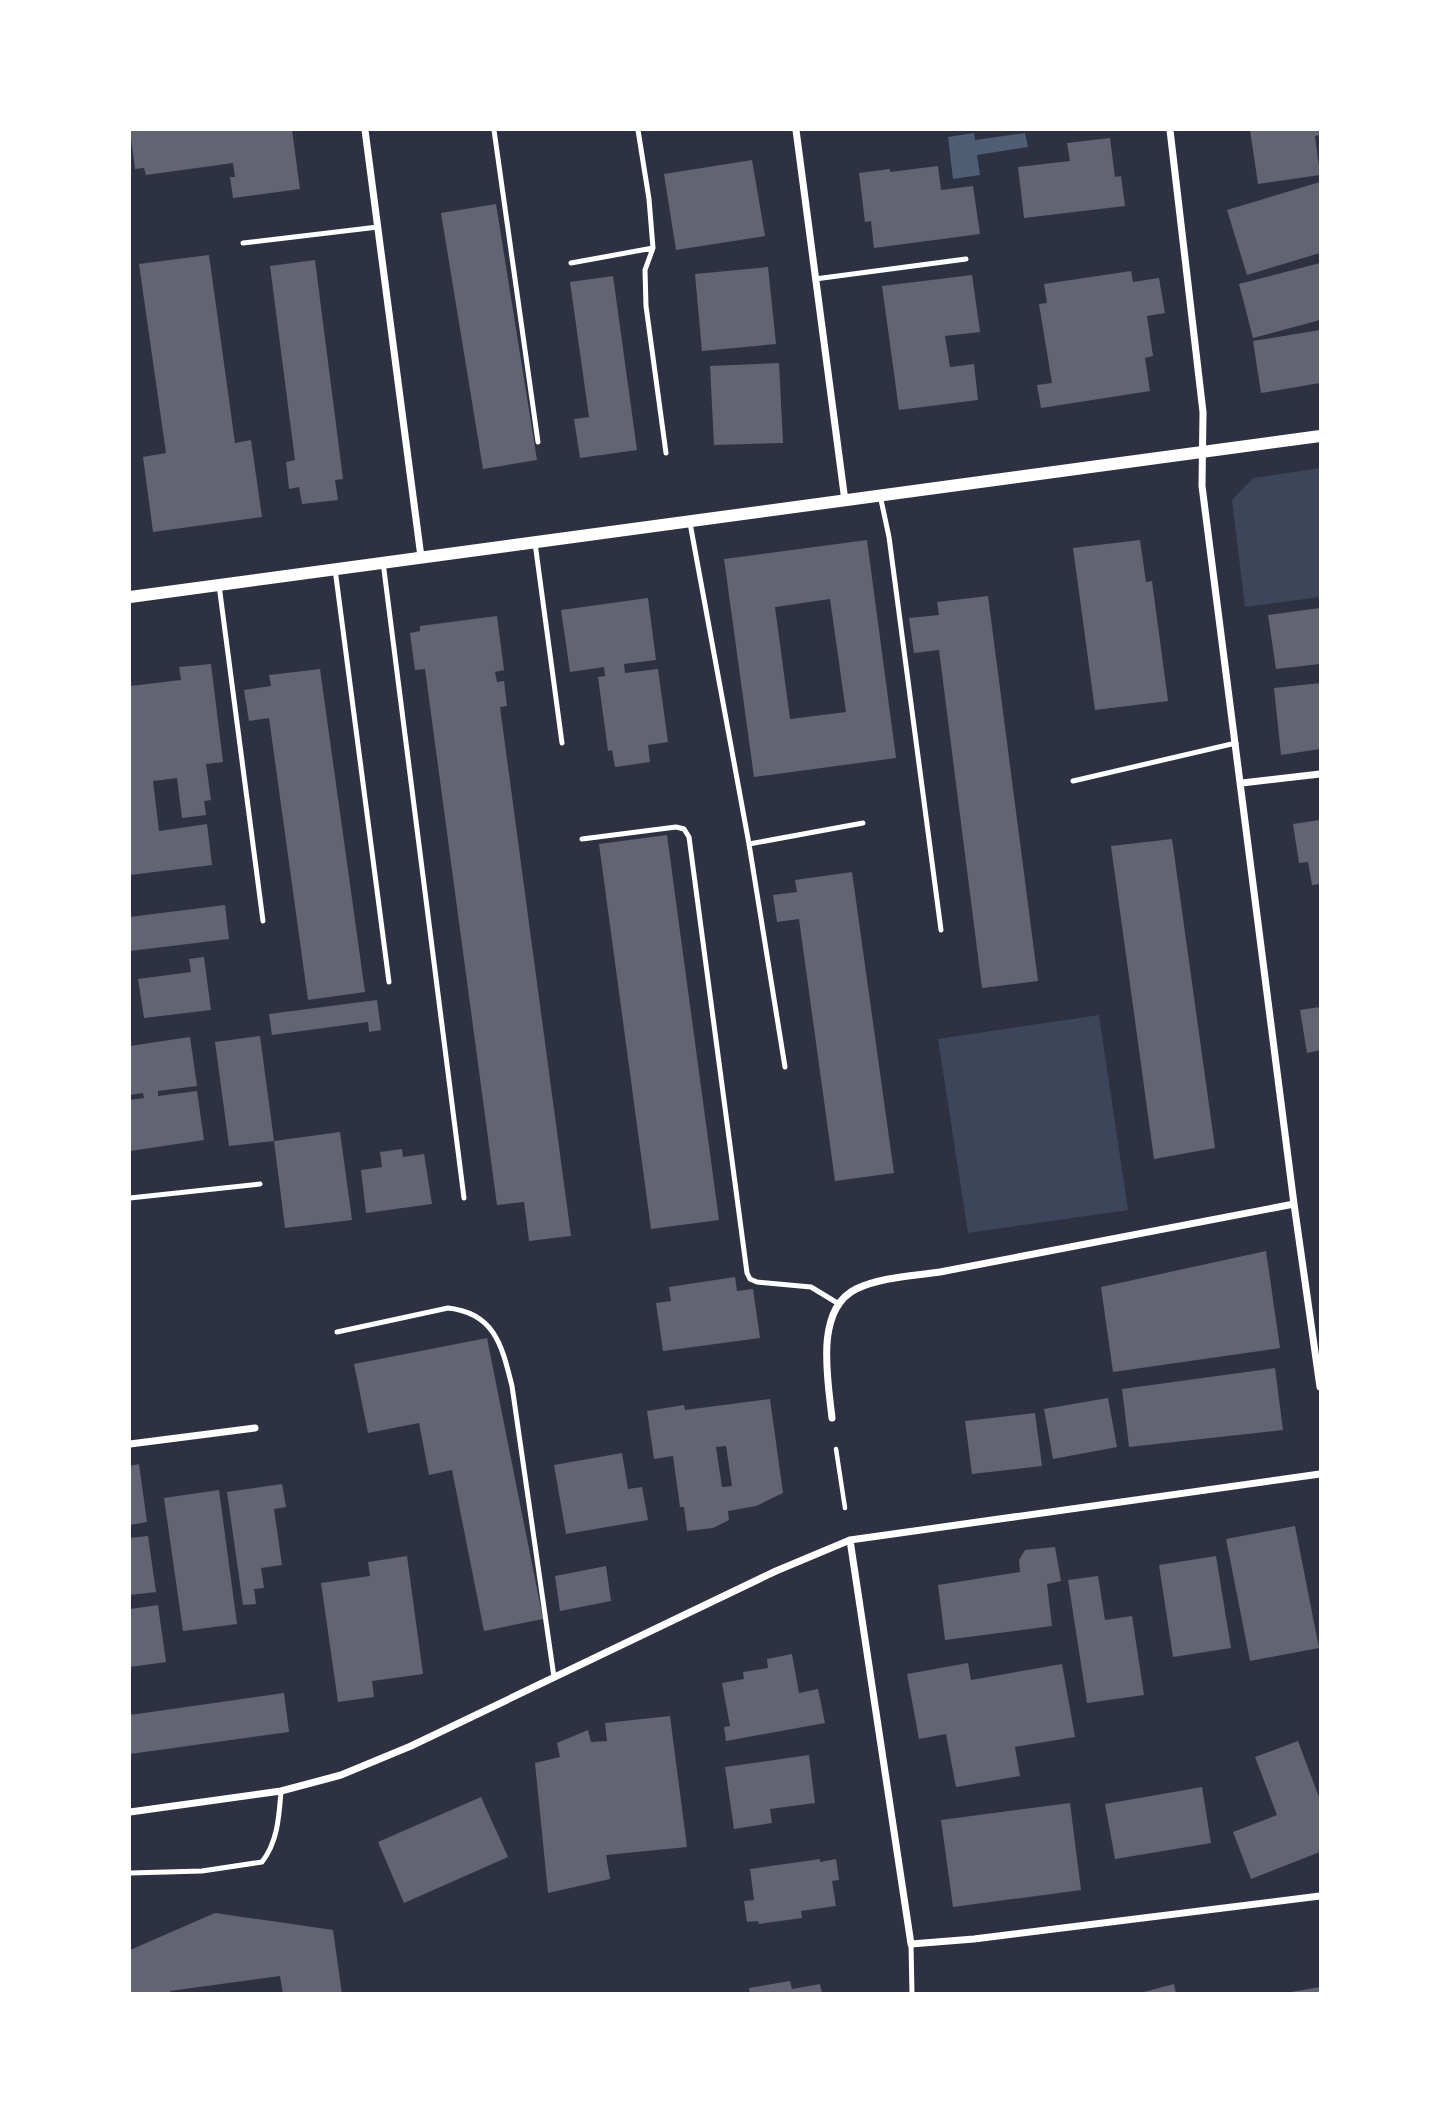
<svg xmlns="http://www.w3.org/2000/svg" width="1450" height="2123" font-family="Jost,sans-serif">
<rect width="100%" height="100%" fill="#2d3142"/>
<path fill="#3c4559" d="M1320,468V597L1245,607L1232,500L1253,478Z
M1099,1015L1128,1210L968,1233L938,1039Z"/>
<path fill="#4f5d75" d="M974,133L975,140L1025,133L1028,147L977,155L980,175L953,179L948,137Z"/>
<path fill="#626471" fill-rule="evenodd" d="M130,130H292L300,189L233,198L230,177H235L233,163L146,175L144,168L135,169Z
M1250,130H1320V135L1315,136L1320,175L1258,184Z
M1110,138L1115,177L1121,176L1125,206L1024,218L1018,167L1070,161L1067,143Z
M752,160L765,236L676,250L664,174Z
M938,166L941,190L973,186L980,234L874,248L871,221L865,222L859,173L890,169V172Z
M1320,182V253L1247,275L1227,210Z
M496,204L537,460L483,469L441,213Z
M209,255L235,443L251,440L262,517L153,532L143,457L166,453L139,264Z
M315,260L343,479L335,480L338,500L302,504L299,487L289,489L286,462L295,460L270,266Z
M1320,263V320L1253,338L1239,284Z
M768,267L776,344L702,351L695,274Z
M1131,271L1133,282L1159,278L1165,313L1147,316L1153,356L1145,358L1150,391L1041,408L1037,385L1052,383L1039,304L1047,303L1044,284Z
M972,275L980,332L945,336L950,367L974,364L978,400L899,410L882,286Z
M613,276L637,450L580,458L574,419L589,417L570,282Z
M1320,330V383L1261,393L1253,341Z
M779,363L783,443L714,445L710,366Z
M867,540L896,758L754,777L724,559ZM830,599L846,712L790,719L775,607Z
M1140,540L1146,582L1152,581L1168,701L1095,710L1073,548Z
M988,596L1038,981L982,988L939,650L914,653L909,618L939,615L937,602Z
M648,598L656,660L624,664L625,673L658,669L668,742L648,745L650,762L615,767L612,750L608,751L598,677L605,676L604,667L570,672L561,610Z
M1320,608V664L1276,669L1268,615Z
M497,616L504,670L495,672L497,682L504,681L507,706L500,707L571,1236L529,1241L524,1202L497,1205L425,669L415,670L410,633L420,631V626Z
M211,664L223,762L206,764L211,800L204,801L206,815L182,818L177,778L153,781L159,831L207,824L212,865L130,875V686L181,680L179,667Z
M320,669L365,992L308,1000L269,718L249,721L244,690L271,686L269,675Z
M1320,683V749L1281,755L1274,688Z
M1320,820V884L1312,885L1308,862L1299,863L1293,824Z
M667,835L719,1220L651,1229L599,844Z
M1172,839L1215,1148L1154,1159L1111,846Z
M852,872L894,1173L835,1181L799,919L777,922L773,895L797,892L795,880Z
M225,905L229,939L130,951V917Z
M204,957L211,1010L144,1018L138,979L191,972L189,959Z
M377,1000L381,1030L369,1032L368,1022L272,1035L269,1014Z
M1320,1007V1050L1307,1053L1300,1010Z
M260,1036L274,1141L229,1146L215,1042Z
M190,1037L197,1086L158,1091V1096L197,1091L204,1140L130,1151V1100L144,1098L143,1093L130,1095V1046Z
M340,1132L352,1220L285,1228L274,1141Z
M402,1149L403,1157L424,1154L432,1204L366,1213L361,1170L382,1167L380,1152Z
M1266,1251L1280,1348L1113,1372L1101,1287Z
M735,1277L737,1291L753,1289L760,1338L663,1351L656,1303L671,1301L669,1287Z
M487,1338L543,1619L484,1631L452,1470L429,1475L419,1423L368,1433L354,1364Z
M1275,1368L1283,1430L1129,1447L1122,1389Z
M1108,1398L1117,1447L1053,1459L1044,1409Z
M770,1399L783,1493L756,1506L728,1511L729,1520L713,1528L687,1531L684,1507H680L673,1456L654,1459L647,1411L684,1405L685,1410ZM726,1446L732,1486L722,1487L716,1447Z
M1035,1413L1042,1466L972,1474L965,1421Z
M622,1453L628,1489L642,1487L648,1520L566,1534L554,1465Z
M139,1464L147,1522L130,1525V1466Z
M282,1484L286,1507L274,1509L282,1565L261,1568L264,1588L254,1589L256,1604L243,1605L227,1492Z
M219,1490L237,1624L183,1631L164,1498Z
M1295,1526L1319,1648L1250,1661L1226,1539Z
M148,1536L156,1592L130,1595V1538Z
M1055,1547L1061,1581L1047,1584L1052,1626L945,1640L938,1585L1020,1572L1019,1560L1025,1550Z
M407,1556L423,1674L372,1681L374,1697L338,1702L321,1583L370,1576L368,1562Z
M1216,1556L1231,1648L1173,1657L1159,1565Z
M606,1566L611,1601L560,1611L555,1576Z
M1098,1576L1105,1620L1132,1616L1144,1695L1087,1703L1068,1580Z
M158,1605L166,1662L130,1667V1609Z
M792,1654L799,1693L818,1689L825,1723L726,1741L724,1727L730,1726L722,1683L744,1679L743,1672L768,1668L767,1659Z
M968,1663L971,1680L1062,1664L1075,1737L1015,1747L1020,1776L956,1787L946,1734L919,1739L907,1674Z
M284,1693L289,1732L130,1754V1715Z
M670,1716L687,1847L606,1855L610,1879L548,1893L535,1763L560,1757L557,1743L588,1730L591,1742L607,1741L605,1723Z
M1298,1741L1320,1800V1852L1251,1879L1233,1832L1277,1815L1255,1757Z
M809,1755L815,1803L770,1809L772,1823L734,1829L725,1767Z
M1202,1787L1211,1843L1115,1859L1105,1804Z
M481,1797L508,1857L404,1903L378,1842Z
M1070,1803L1081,1890L953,1907L941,1820Z
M820,1859V1862L836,1859L839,1880L832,1881L836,1906L801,1911L802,1918L759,1924L758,1921L747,1922L744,1901L754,1900L750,1869Z
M215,1913L333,1930L342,1994H283L280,1976L170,1991V1994H130V1950Z
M790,1981L792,1989L820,1984L822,1994H750L749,1988Z
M1174,1984L1176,1994H1140V1993Z
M1320,1987V1994H1291V1992Z"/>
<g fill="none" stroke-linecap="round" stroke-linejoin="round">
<path stroke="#fff" stroke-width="4.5" d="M836,1449L845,1508"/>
<path stroke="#fff" stroke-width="5" d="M494,130L538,442
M638,130L649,199L653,248L645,270L646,306L666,453
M243,243L378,227
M571,263L653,248
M815,279L966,259
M880,495L889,537L941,930
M690,523L749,844L785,1067
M535,543L562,743
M383,562L464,1198
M335,569L389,982
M219,585L263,921
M1073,781L1236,743
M582,839L676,827L684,829L689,837L747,1273L750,1279L757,1282L811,1287L839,1304
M749,844L863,823
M130,1198L260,1184
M337,1332L448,1308C495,1313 502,1346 512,1386L554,1677
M130,1873L202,1871L262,1862C278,1841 279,1816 281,1791
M911,1944L912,1994"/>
<path stroke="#fff" stroke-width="7" d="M365,130L421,557
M796,130L845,501
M1170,130L1203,412L1202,486L1294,1204L1320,1387
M1242,783L1320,774
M832,1418C828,1380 814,1310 856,1289C881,1277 913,1276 940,1272L1294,1204
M130,1444L255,1428
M850,1540L911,1944L974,1939L1320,1896
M130,1812L281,1791L341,1775L411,1746L776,1571L850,1540L1320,1474"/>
<path stroke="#fff" stroke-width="12" d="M130,597L1320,436"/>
</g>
<rect width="1450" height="2123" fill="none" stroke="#ffffff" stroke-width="262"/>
</svg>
